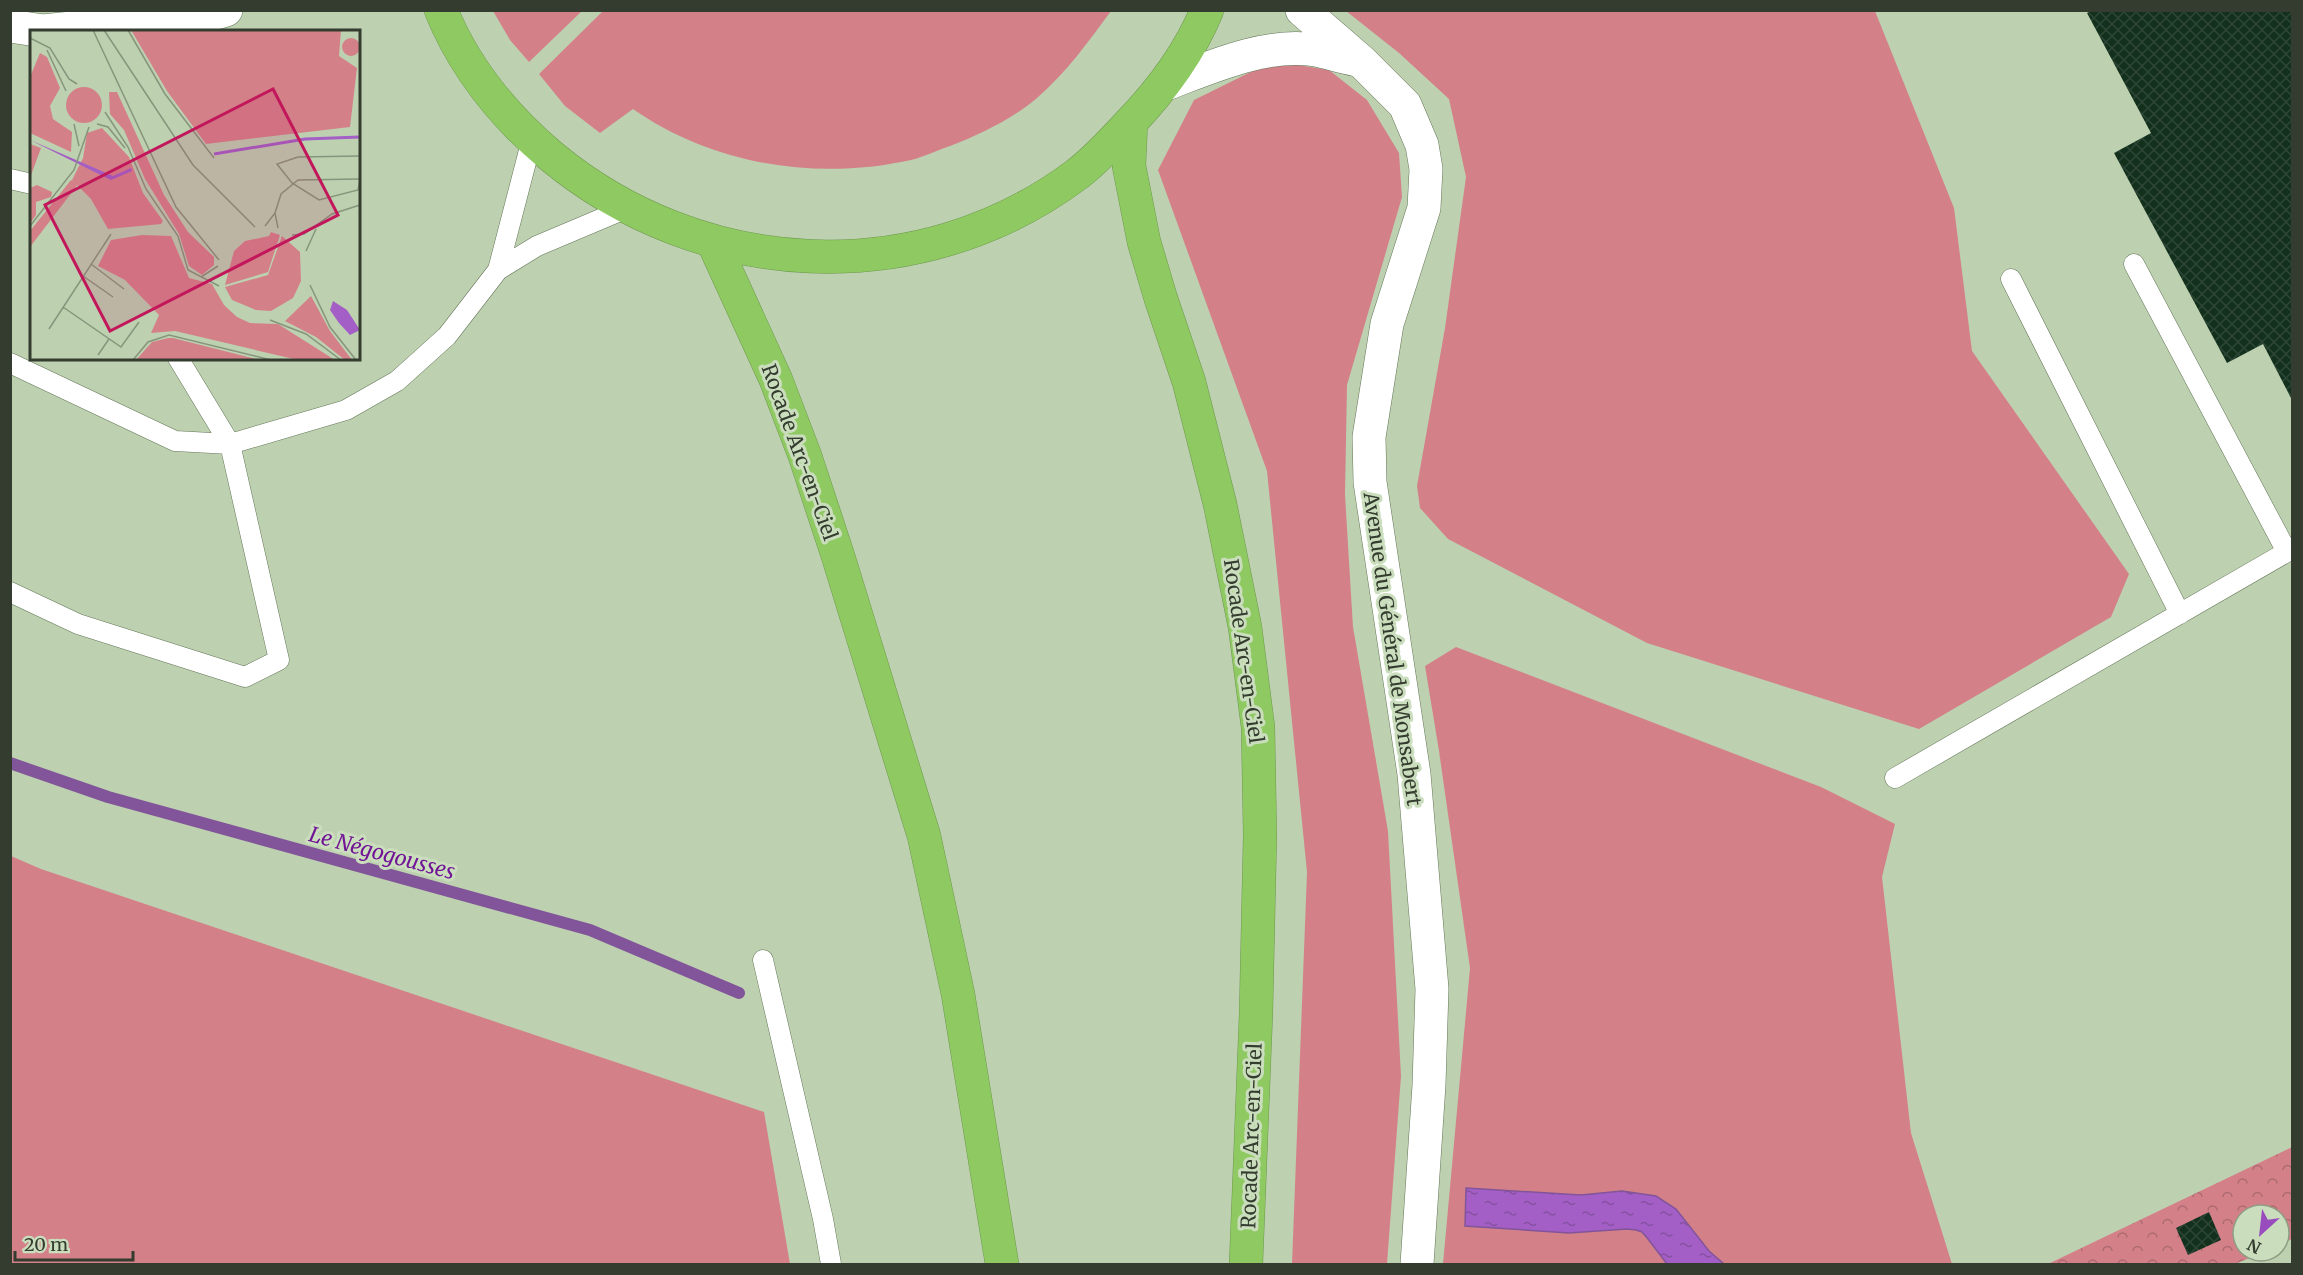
<svg xmlns="http://www.w3.org/2000/svg" width="2303" height="1275" font-family="Merriweather,serif">
<defs>
<pattern id="forest-crowns" width="20" height="18" patternUnits="userSpaceOnUse" patternTransform="scale(1.5)"><rect width="20" height="18" fill="#d48089"/><path d="M2 6a3 3 0 1 1 6 0M12 15a3 3 0 1 1 6 0" fill="none" stroke="#ad6a70"/></pattern>
<pattern id="water-ripples" width="26" height="14" patternUnits="userSpaceOnUse" patternTransform="scale(1.5)"><rect width="26" height="14" fill="#a35fc6"/><path d="M2 4q2-2 4 0t4 0M15 11q2-2 4 0t4 0" fill="none" stroke="#8650a1"/></pattern>
<pattern id="building-cross-hatch" width="8" height="8" patternUnits="userSpaceOnUse" patternTransform="scale(1.5)"><rect width="8" height="8" fill="#13301d"/><path d="M0 0l8 8M0 8l8-8" fill="none" stroke="#2d4636"/></pattern>
</defs>
<rect width="100%" height="100%" fill="#bdd1b0"/>
<path fill="#d48089" d="M493,11H582L529,62L510,40Z
M603,11V10L1111,11C1089,41 1066,73 1037,98C1014,118 979,135 950,146C937,150 924,157 911,160C817,181 713,165 633,109L600,133L565,106L539,74Z
M1346,11H1875L1954,208L1972,351L2129,574L2111,617L1919,729L1647,643L1448,539L1420,508L1417,486L1445,328L1466,177L1449,99L1399,53Z
M1273,61L1329,70L1367,100L1399,153L1402,197L1347,385L1345,495L1353,627L1388,831L1401,1076L1387,1264H1292L1307,872L1267,471L1158,170L1194,100Z
M1456,647L1821,787L1895,824L1882,877L1911,1133L1952,1264H1443L1470,968L1439,751L1425,666Z
M11,856L41,869L764,1112L790,1264H11Z"/>
<path fill="url(#forest-crowns)" d="M2292,1147V1239L2279,1245V1215H2243V1251H2266L2235,1264H2048Z"/>
<path fill="url(#water-ripples)" stroke="#825499" stroke-width="1.5" d="M1466,1188L1581,1195L1622,1191L1656,1196L1676,1209L1709,1251L1724,1264H1667L1648,1239L1642,1232L1636,1230L1627,1229L1569,1233L1465,1226Z"/>
<g fill="none" stroke-linecap="round" stroke-linejoin="round">
<path stroke="#825499" stroke-width="12" d="M10,763L108,797L590,930L739,993"/>
</g>
<path fill="url(#building-cross-hatch)" d="M2092,10H2292V400L2263,344L2227,363L2114,153L2151,133L2087,13Z
M2209,1212L2221,1240L2188,1255L2176,1228Z"/>
<g fill="none" stroke-linecap="round" stroke-linejoin="round">
<defs>
<path id="lane" d="M532,139L498,270L537,246L627,208
M10,179L32,184
M2134,264L2287,552
M2011,279L2180,614
M10,363L175,441L230,444L346,410L397,381L447,336L498,270
M10,592L78,624L245,677L279,660L230,444L178,358
M1895,778L2292,549
M763,960L823,1219L831,1264"/>
<path id="street" d="M1302,10L1361,61L1405,105L1422,145L1426,169L1424,208L1387,324L1369,437L1370,482L1414,774L1432,989L1429,1085L1417,1264
M1166,84C1211,67 1266,42 1316,50C1329,53 1343,57 1357,60"/>
<path id="secondary" d="M10,26L43,31L216,13L226,10"/>
<path id="highway" d="M441,10C464,67 505,117 551,156C700,280 918,293 1076,175C1095,161 1111,143 1128,125C1161,91 1189,54 1207,10
M1131,122L1129,166L1144,242L1161,299L1189,382L1220,504L1245,627L1258,727L1260,835L1256,1013L1246,1264
M713,242L776,380L805,456L838,556L924,836L958,994L1002,1264"/>
</defs>
<use href="#lane" stroke="#647658" stroke-width="21"/>
<use href="#street" stroke="#647658" stroke-width="34"/>
<use href="#secondary" stroke="#647658" stroke-width="34"/>
<use href="#highway" stroke="#6f9850" stroke-width="34"/>
<use href="#lane" stroke="#fff" stroke-width="20"/>
<use href="#street" stroke="#fff" stroke-width="33"/>
<use href="#secondary" stroke="#fff" stroke-width="33"/>
<use href="#highway" stroke="#8fc961" stroke-width="33"/>
</g>
<g text-anchor="middle" dominant-baseline="central" stroke-width="6" stroke-linejoin="round" paint-order="stroke">
<g font-size="20" fill="#343c2f" stroke="#cadebd">
<text transform="translate(800 452) rotate(70)">Rocade Arc-en-Ciel</text>
<text transform="translate(1393 649) rotate(82)">Avenue du Général de Monsabert</text>
<text transform="translate(1244 651) rotate(82)">Rocade Arc-en-Ciel</text>
<text transform="translate(1251 1136) rotate(-88)">Rocade Arc-en-Ciel</text>
</g>
<g font-size="21" font-style="italic" fill="#711496" stroke="#cadebd">
<text transform="translate(382 853) rotate(15)">Le Négogousses</text>
</g>
</g>
<g transform="translate(30 30)">
<rect width="330" height="330" fill="#bdd1b0"/>
<path d="M101,0H311L309,26L327,38L320,97L176,114L137,61ZM312 17a9 9 0 1 1 18 0a9 9 0 1 1-18 0ZM10,23L17,27L30,58L20,76L23,89L42,102L41,122L0,103V47ZM36 75a18 18 0 1 1 36 0a18 18 0 1 1-36 0ZM79,62H87L134,165L158,202L184,227V235L172,245L159,236L149,204L115,149L94,100L80,84ZM72,98L99,127L113,163L133,191L131,194L78,199L61,169L42,150L53,128L57,103ZM241,202L250,205L238,242L195,255L204,221L215,211L239,206ZM112,205L141,206L159,248L182,254L194,275L207,287L220,293L248,294L305,330H268L145,301L121,303L129,285L95,250L68,236L81,210ZM252,206L270,222L271,251L263,268L241,281L226,280L202,270L195,257L238,245ZM281,266L300,301L322,330H315L286,307L255,291ZM138,308H143L230,330H106L122,312Z" fill="#d48089"/>
<path d="M0,114L11,118L0,148ZM41,150L49,153L0,217V201ZM7,155L22,162L21,167L6,172V185L1,192L0,158Z" fill="#d48089"/>
<path d="M0,110L83,146L101,138L102,141L81,150ZM303,271L317,280L330,300L320,305L309,293L300,280Z" fill="#a35fc6"/>
<path fill="none" stroke="#a35fc6" stroke-width="3" d="M184,124L275,109L330,107"/>
<path fill="none" stroke="#86957c" stroke-width="1.5" d="M63,0L146,177L189,230M74,0L163,135L225,197M98,0L135,64L184,128M0,8L20,18L39,49L47,54M17,20L36,61M75,82L98,117L116,159L148,206L158,240L189,256M44,94L49,116M67,94L78,97L95,118M330,126L268,127L247,134L262,153L289,170L328,160L330,151M245,183L251,164L268,150L330,149M0,196L44,140L59,97M235,196L245,183L248,198M262,205L274,204L302,184L330,175M276,221L286,199M61,234L94,259M53,246L83,267M171,247L188,236M280,255L300,297L326,330M33,277L91,317L109,292M240,290L276,304L311,330M19,299L81,204M68,325L79,309M103,330L118,312L139,305L241,330"/>
<path fill="#c2185b" fill-opacity="0.15" stroke="#c2185b" stroke-width="3" d="M243,59L308,185L80,301L15,175Z"/>
<rect width="330" height="330" fill="none" stroke="#343c2f" stroke-width="3"/>
</g>
<rect width="2303" height="1275" fill="none" stroke="#343c2f" stroke-width="24"/>
<g transform="translate(2261 1233) rotate(207)"><circle r="28" fill="#cadebd" stroke="#8e9d84" stroke-width="1.5"/>
<path d="M0-4.5L10 22L0 15L-10 22Z" fill="#984cbe"/>
<text y="-9" font-size="16" font-weight="bold" text-anchor="middle" fill="#343c2f">N</text>
</g>
<path d="M15 1251v9h118v-9" fill="none" stroke="#343c2f" stroke-width="3"/>
<text x="24" y="1251" font-size="18" fill="#343c2f" stroke="#cadebd" stroke-width="4.5" paint-order="stroke">20 m</text>
</svg>
